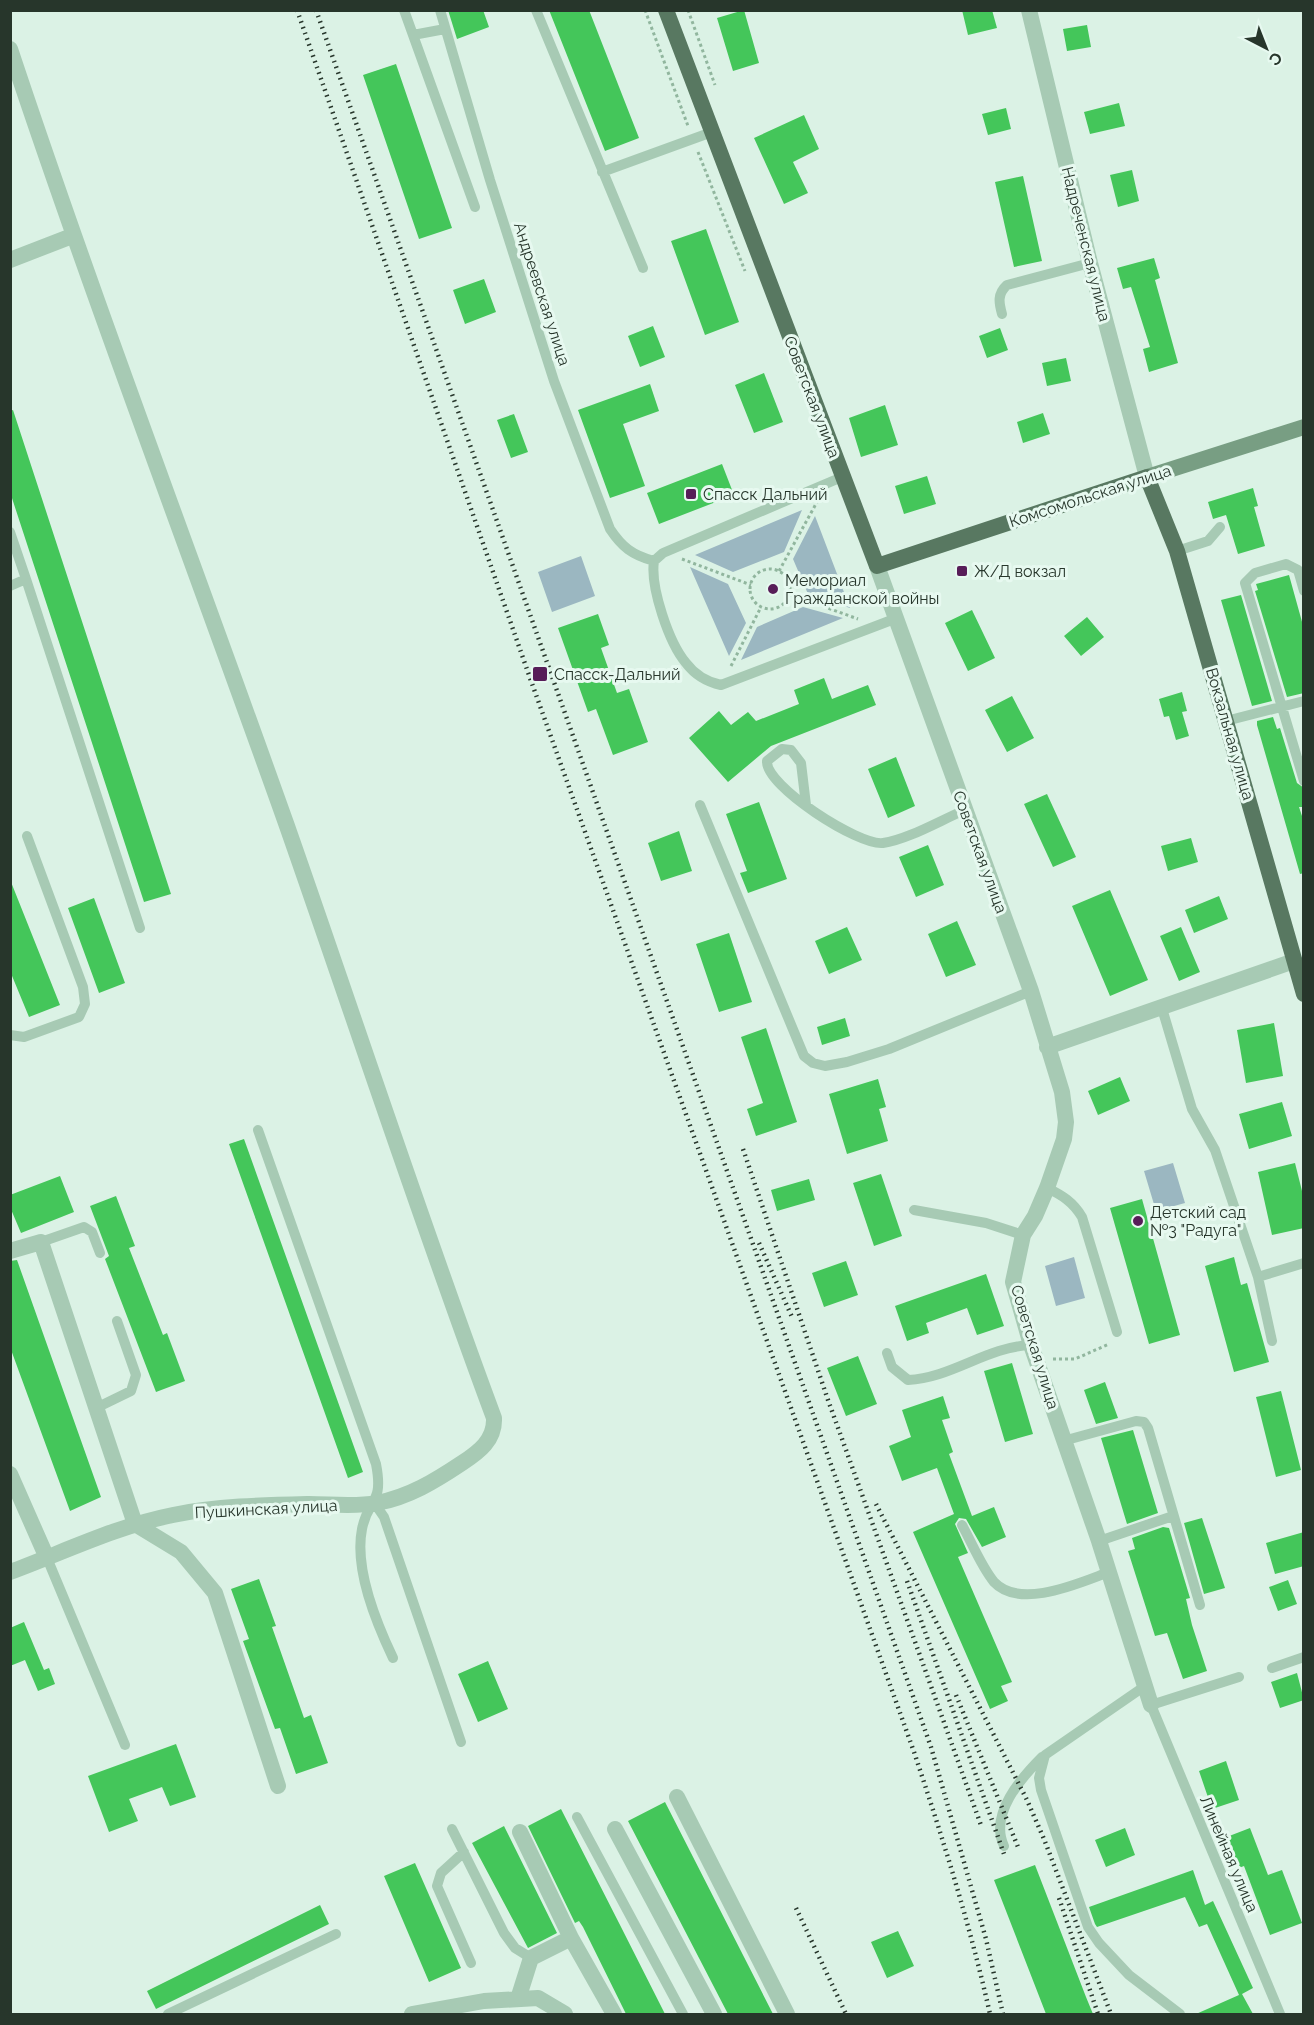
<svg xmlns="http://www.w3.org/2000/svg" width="1314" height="2025" font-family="Raleway,sans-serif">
<rect width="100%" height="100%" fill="#dbf2e5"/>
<path fill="#9bb7c1" d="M802,510L784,552L733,572L695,555Z
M815,516L850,608L808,594L793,559Z
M581,556L595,596L552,612L538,572Z
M690,567L728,584L746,623L729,656Z
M803,607L843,618L741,660L757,627Z
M1173,1163L1185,1203L1156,1211L1144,1171Z
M1074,1257L1085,1298L1056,1306L1045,1266Z"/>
<path fill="#44c65a" d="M448,10H483L489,27L457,39Z
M549,10H589L639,138L605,151Z
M744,10L759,63L733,71L717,18Z
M962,10H992L997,28L968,35Z
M1087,25L1091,47L1067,51L1063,29Z
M396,64L452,228L419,239L363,75Z
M1119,103L1125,126L1090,134L1084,112Z
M1006,108L1011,129L988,135L982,114Z
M804,115L819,149L793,162L808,193L784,204L754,138Z
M1132,170L1139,201L1118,207L1110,175Z
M1023,176L1042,261L1014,267L995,182Z
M706,229L739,322L705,335L671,241Z
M1154,258L1160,278L1155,280L1178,363L1149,372L1143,349L1150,347L1131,287L1123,289L1117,268Z
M484,279L496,312L465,324L453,290Z
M653,326L665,357L640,367L628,336Z
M1000,328L1008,350L987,358L979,336Z
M1066,358L1071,381L1047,386L1042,363Z
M764,373L783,422L754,433L735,385Z
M650,384L659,411L623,424L645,486L610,498L578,410Z
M885,405L898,445L861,457L849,418Z
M13,410L171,894L144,902L10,492V411Z
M1043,413L1050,434L1023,443L1017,422Z
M514,414L528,452L511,458L497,420Z
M722,464L734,495L659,524L647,493Z
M927,476L936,504L904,514L895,486Z
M1253,488L1258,506L1254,507L1265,546L1238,554L1226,515L1213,519L1208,502Z
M1289,575L1304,629V693L1287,697L1255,591L1258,590L1256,584Z
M1241,595L1272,701L1252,706L1221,600Z
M972,610L995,658L968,671L945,623Z
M598,614L609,645L601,648L617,693L629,689L648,742L613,755L596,709L588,712L558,628Z
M1087,617L1104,637L1081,656L1064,636Z
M824,678L832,699L868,685L876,705L771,746L728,782L689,738L719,711L731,725L748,712L756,721L799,704L794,690Z
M1182,692L1187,711L1182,712L1189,736L1176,740L1169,716L1164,717L1159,699Z
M1012,696L1034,738L1007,752L985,710Z
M1273,717L1277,729L1280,728L1297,783L1304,788V807H1299L1304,822V873L1300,874L1257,725V721Z
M896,757L915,806L888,818L868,769Z
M1047,794L1076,857L1053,867L1024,804Z
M759,802L787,879L748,893L740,873L747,871L726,814Z
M679,831L692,871L661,881L648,843Z
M1191,838L1198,862L1168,871L1161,846Z
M928,845L944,885L916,897L899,857Z
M11,882L60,1005L29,1017L10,971Z
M1110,890L1148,980L1110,996L1072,906Z
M1219,896L1228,919L1194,933L1185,910Z
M94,898L125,983L99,993L68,908Z
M957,921L976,965L946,977L928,934Z
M847,927L862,960L829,974L815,941Z
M1181,927L1200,972L1179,981L1160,936Z
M729,933L752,1002L719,1012L696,944Z
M845,1018L850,1036L822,1045L817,1027Z
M1274,1023L1283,1076L1246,1083L1237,1030Z
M766,1028L797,1122L756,1136L747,1109L763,1103L741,1037Z
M1120,1077L1130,1101L1098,1115L1088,1091Z
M878,1079L886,1107L879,1109L888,1141L847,1154L829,1094Z
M1282,1102L1292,1136L1249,1149L1239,1114Z
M244,1139L363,1472L348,1478L229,1144Z
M1295,1163L1304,1199V1228L1272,1235L1258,1172Z
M881,1174L902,1236L874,1246L853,1183Z
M60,1176L74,1212L21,1233L10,1207V1195Z
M809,1179L815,1200L777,1211L771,1190Z
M116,1196L135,1246L129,1248L163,1335L167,1333L185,1381L156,1392L105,1259L109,1256L90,1206Z
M1142,1199L1180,1335L1149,1344L1110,1208Z
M1234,1257L1241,1285L1247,1283L1269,1362L1234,1372L1205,1266Z
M17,1260L101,1497L70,1511L10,1347V1261Z
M846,1261L858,1295L824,1307L812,1273Z
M986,1274L1004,1326L977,1335L967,1308L926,1323L929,1333L907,1341L895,1306Z
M858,1356L877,1404L846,1416L827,1368Z
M1012,1363L1033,1434L1005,1442L984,1371Z
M1105,1382L1118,1418L1096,1424L1084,1390Z
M1281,1391L1301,1470L1276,1477L1256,1397Z
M943,1396L950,1418L942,1420L953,1452L949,1454L972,1516L994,1507L1006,1537L982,1547L966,1519L959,1518L955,1524L968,1553L958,1557L1012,1682L1001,1686L1008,1701L990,1709L913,1532L954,1514L937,1468L902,1481L889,1446L911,1437L902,1410Z
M1133,1430L1158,1513L1127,1524L1101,1438Z
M1202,1518L1225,1588L1204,1594L1184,1523Z
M1163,1527L1169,1528L1190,1598L1186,1599L1192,1625L1207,1671L1183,1679L1167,1633L1155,1636L1128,1551L1135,1549L1132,1538Z
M1304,1532V1566L1275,1574L1266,1543Z
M259,1579L276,1626L272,1627L304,1718L311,1715L328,1763L296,1774L280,1728L275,1729L243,1641L249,1639L231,1589Z
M1288,1580L1297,1604L1278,1611L1269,1587Z
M24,1622L44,1670L49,1668L55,1684L38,1691L25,1660L10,1666V1628Z
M488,1661L508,1709L478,1722L458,1674Z
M1297,1673L1304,1700L1280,1708L1271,1682Z
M176,1744L196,1797L170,1806L162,1787L129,1799L138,1821L109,1832L88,1776Z
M1226,1761L1239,1800L1212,1809L1199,1771Z
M665,1802L773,2014H728L628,1821Z
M561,1809L619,1923L665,2014H626L583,1927L579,1921L575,1923L528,1826Z
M504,1826L557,1933L528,1948L472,1843Z
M1125,1828L1135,1855L1106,1867L1095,1840Z
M1250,1828L1268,1875L1282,1870L1302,1923L1270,1935L1244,1866L1236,1869L1224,1838Z
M415,1863L461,1968L429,1982L384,1876Z
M1035,1865L1086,1997L1093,2014H1046L994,1880Z
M1193,1870L1205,1905L1213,1901L1253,1988L1242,1994L1253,2014H1196L1239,1995L1207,1924L1199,1927L1185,1897L1097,1927L1095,1924L1089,1907Z
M320,1905L329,1924L156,2009L147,1991Z
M898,1931L914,1966L887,1978L871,1942Z"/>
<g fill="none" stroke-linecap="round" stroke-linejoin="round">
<path stroke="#91b69e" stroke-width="3" stroke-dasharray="3 3" stroke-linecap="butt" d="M645,10L688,126
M688,10L715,85
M698,152L745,271
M682,559L751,585
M750 589a20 20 0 1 1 40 0a20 20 0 1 1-40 0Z
M779,571L817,502
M789,594L858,619
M731,666L761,607
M1053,1359H1075L1109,1344"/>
<path stroke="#a7cab4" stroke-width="10" d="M404,10L413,35L445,29
M440,10L490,180L554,381L610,529C622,547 632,555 654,561
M536,10L643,268
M413,35L475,207
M602,172L712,132
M1002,314C999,303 997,294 1007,285L1090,263
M842,477L663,553L654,561C650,587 669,643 686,663C695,675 707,682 721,685L897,618
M10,532L26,579L10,586
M1177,551L1208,541L1220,527
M26,579L140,928
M1304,591L1298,570L1286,564L1255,573L1245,583L1304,781
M1226,721L1304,701
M700,805L804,1056L813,1063L825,1066L847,1062L889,1049L1031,991
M806,805L801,763L791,750L782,749L767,761C765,786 859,846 883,843C907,840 941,820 965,810
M1161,1005L1192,1109L1215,1150L1258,1277
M10,1035L24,1037L79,1017L85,1004L83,987L27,836
M258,1130L376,1464C384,1505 368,1498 362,1529C354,1569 376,1622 393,1658
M1047,1188C1062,1195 1073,1202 1082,1217L1117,1332
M914,1210L986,1223L1023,1235
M41,1242L84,1227L92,1232L100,1253
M1272,1341L1258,1277L1304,1263
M887,1353L892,1367L908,1380C952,1378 986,1347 1031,1345
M96,1408L131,1391L136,1375L117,1321
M1063,1441L1136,1421L1144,1422L1148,1428L1200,1605
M375,1504L384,1517L461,1742
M962,1525C972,1543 981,1566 994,1582C1020,1610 1079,1583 1109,1572
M1099,1541L1173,1516
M47,1558L125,1745
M1272,1668L1304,1657
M1239,1677L1151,1705L1280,2014
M1145,1686L1045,1755L1039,1778L1041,1790L1088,1927L1099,1943L1129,1975L1180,2014
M577,1817L683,2014
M452,1829L504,1933L515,1948L531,1958
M1004,1846C989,1814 1021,1778 1042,1757
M464,1852L441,1873L437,1886L471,1963
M168,2014L336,1934"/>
<path stroke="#a7cab4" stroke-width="16" d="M1029,10L1090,263L1147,477
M10,49C97,310 195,567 287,826C356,1023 421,1222 494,1418C495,1440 479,1452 462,1463C435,1481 409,1497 377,1503C355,1507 330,1504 309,1504C265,1505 216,1506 173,1515C117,1526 64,1552 10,1572
M10,260L72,236
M877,566L1031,991L1062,1092L1066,1122L1064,1139L1047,1188L1035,1216L1023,1235L1013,1282L1031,1345L1099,1541L1151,1705
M1047,1047L1294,961
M10,1251L41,1242L135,1524L181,1552L215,1593L278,1786
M10,1474L47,1558
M677,1797L787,2014
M615,1829L714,2014
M571,1938L614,2014
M518,1999L531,1958L571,1938L520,1832
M412,2014L484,2001L538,1998L565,2014"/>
<path stroke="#789e83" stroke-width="16" d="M1147,477L1304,427"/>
<path stroke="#587861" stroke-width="16" d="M666,10L877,566L1147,477L1177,551L1304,994"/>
<path stroke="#27362b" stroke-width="4.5" stroke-dasharray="1.5 4.5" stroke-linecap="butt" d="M297,10L530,678L914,1752C943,1839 970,1925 990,2014
M316,10L931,1747L986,1939L1003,2014
M743,1149L828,1400L982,1828
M759,1243L792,1317
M876,1504L1027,1800L1044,1839L1111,2014
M907,1581L1004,1854
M956,1695L1018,1847
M1059,1898L1098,2014
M796,1908L846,2014"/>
</g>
<g fill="#571d58" stroke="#e7f9f0" stroke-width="2">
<rect x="685" y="488" width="12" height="12" rx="3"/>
<rect x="956" y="565" width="12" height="12" rx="3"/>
<circle cx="773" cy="589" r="6"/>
<rect x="532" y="666" width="16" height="16" rx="3"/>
<circle cx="1138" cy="1221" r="6"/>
</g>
<g text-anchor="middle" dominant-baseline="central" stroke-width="6" stroke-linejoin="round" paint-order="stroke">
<g font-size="16" fill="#27362b" stroke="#e7f9f0">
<text transform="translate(1086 244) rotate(76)">Надреченская улица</text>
<text transform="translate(542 294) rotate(72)">Андреевская улица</text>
<text transform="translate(812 397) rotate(69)">Советская улица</text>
<text transform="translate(1090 496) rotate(-18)">Комсомольская улица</text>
<text transform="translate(1230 734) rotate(74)">Вокзальная улица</text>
<text transform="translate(980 852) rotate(70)">Советская улица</text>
<text transform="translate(1035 1347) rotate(73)">Советская улица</text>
<text transform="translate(266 1509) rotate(-3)">Пушкинская улица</text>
<text transform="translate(1229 1854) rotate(67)">Линейная улица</text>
</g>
<g font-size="16" fill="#27362b" stroke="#e7f9f0" text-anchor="start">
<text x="703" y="494">Спасск Дальний</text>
<text x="974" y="571">Ж/Д вокзал</text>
<text x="785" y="580">Мемориал<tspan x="785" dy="18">Гражданской войны</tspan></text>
<text x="554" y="674">Спасск-Дальний</text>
<text x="1150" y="1212">Детский сад<tspan x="1150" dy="18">№3 "Радуга"</tspan></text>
</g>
</g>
<rect width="1314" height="2025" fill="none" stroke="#27362b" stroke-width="24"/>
<g transform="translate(1266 48) rotate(138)" stroke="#e7f9f0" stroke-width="4.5" paint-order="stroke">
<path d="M0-4.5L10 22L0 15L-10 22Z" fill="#27362b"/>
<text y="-9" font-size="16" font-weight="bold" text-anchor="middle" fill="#27362b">С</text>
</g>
</svg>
